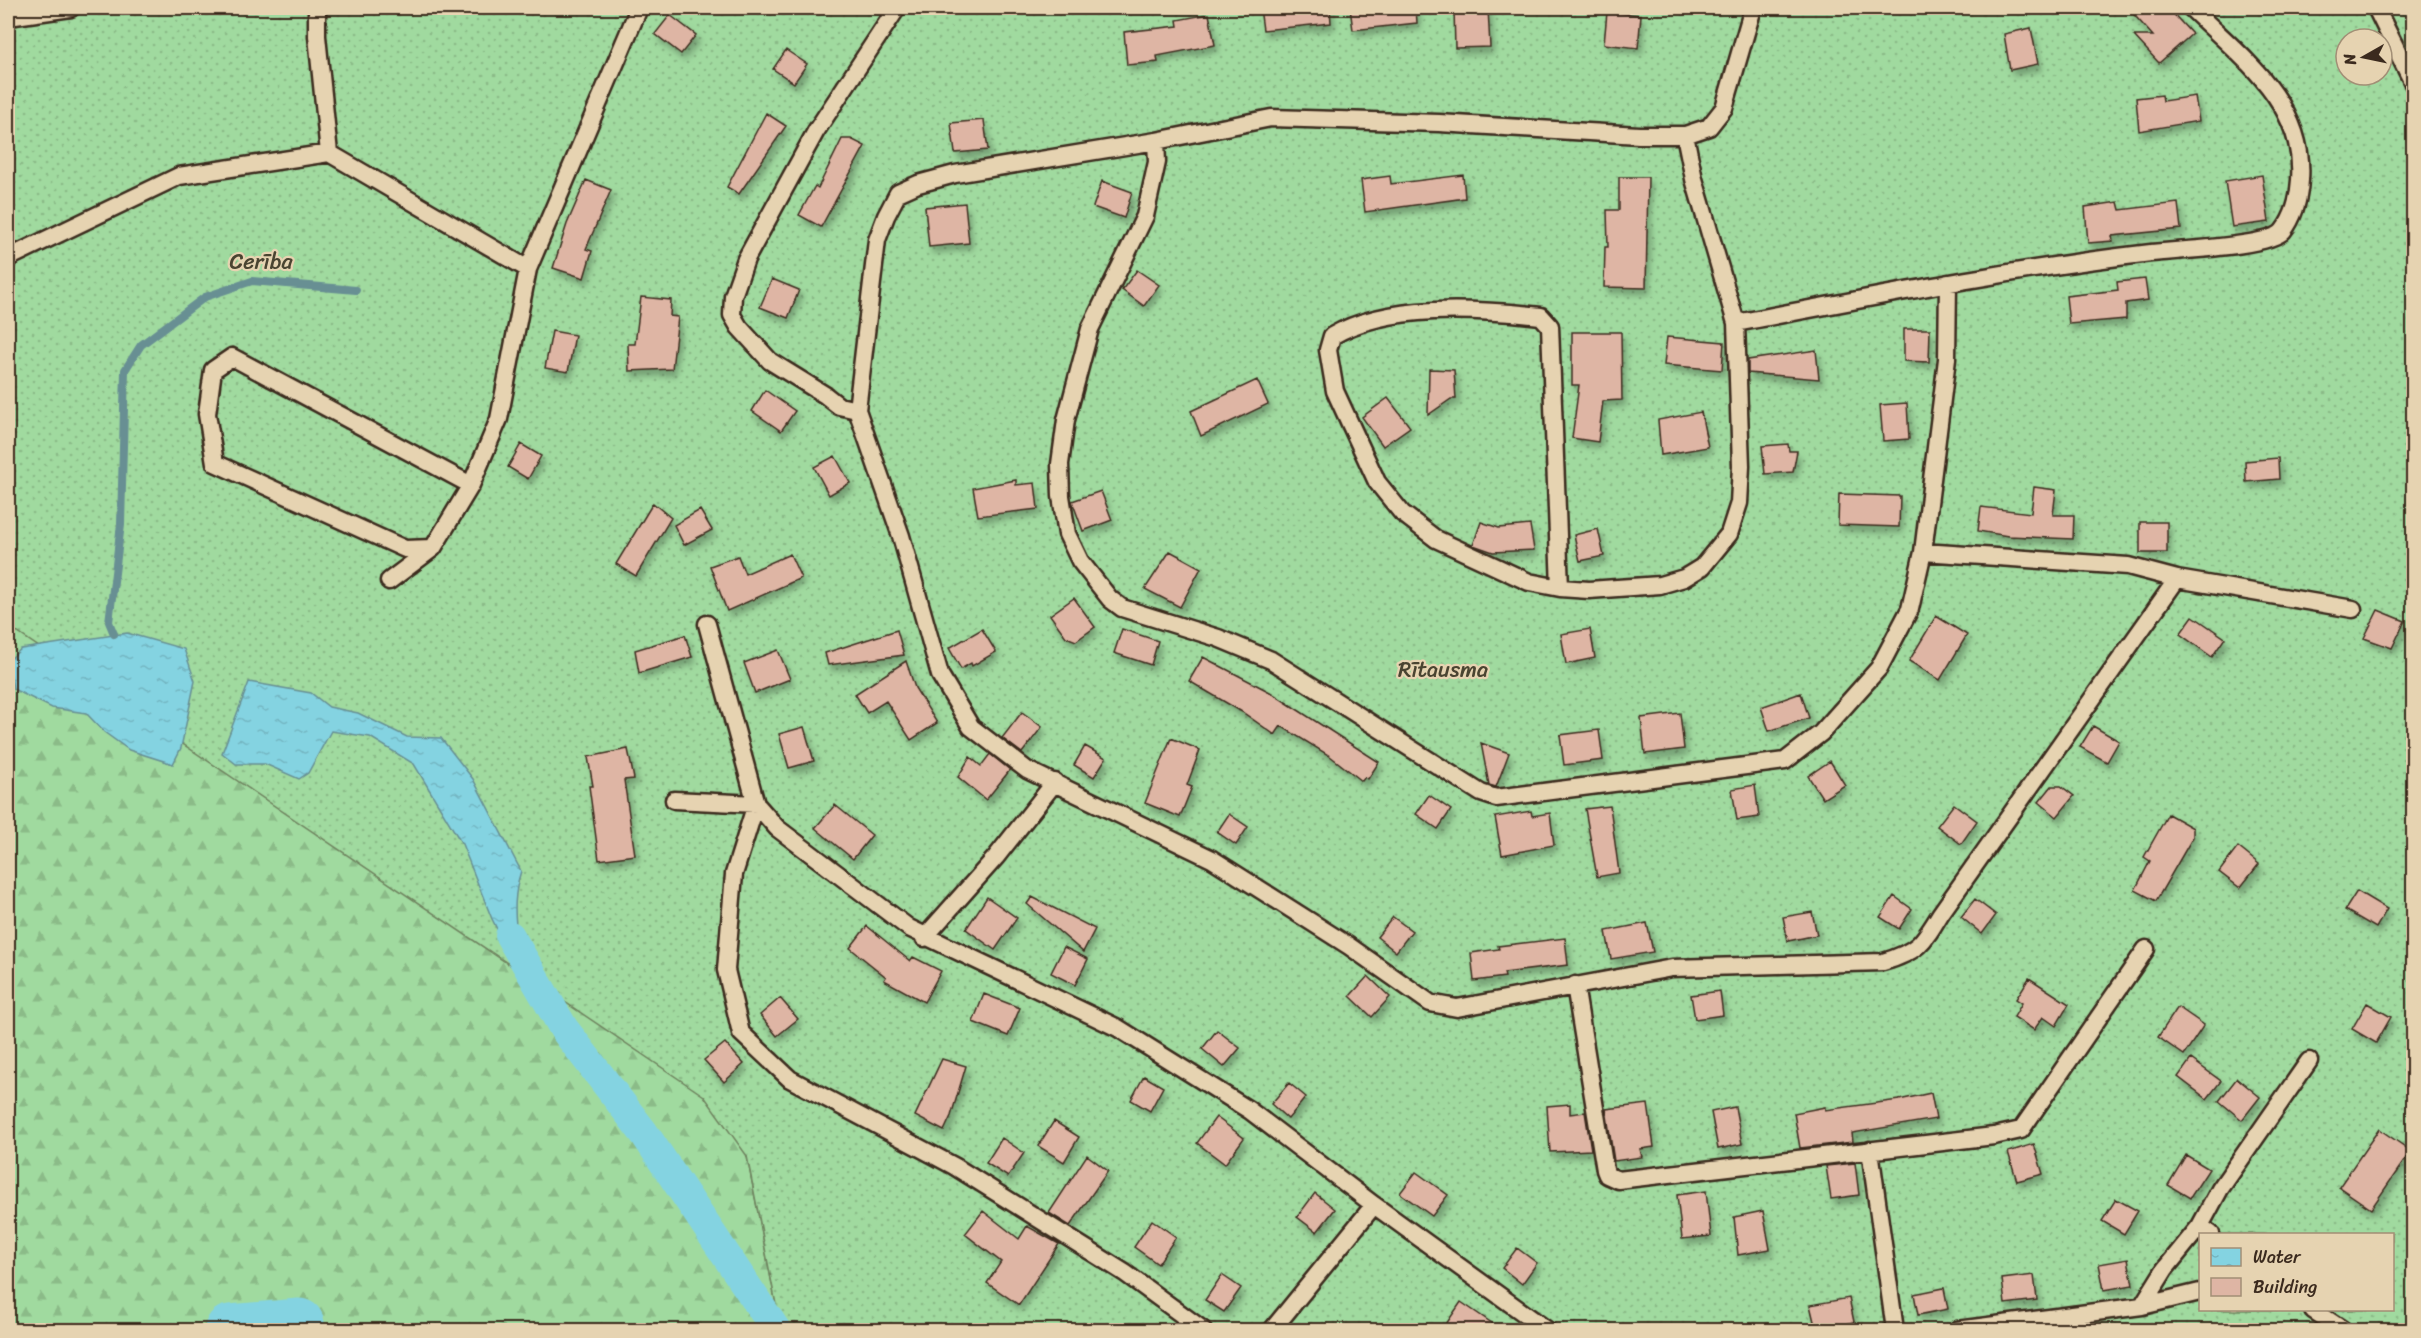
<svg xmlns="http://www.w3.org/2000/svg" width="2421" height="1338" font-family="Sriracha,sans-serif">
<defs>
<pattern id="forest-firs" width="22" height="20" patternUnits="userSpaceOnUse" patternTransform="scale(1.5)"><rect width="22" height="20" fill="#a0da9f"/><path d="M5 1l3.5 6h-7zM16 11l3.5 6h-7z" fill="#8bbb88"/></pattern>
<pattern id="garden-dots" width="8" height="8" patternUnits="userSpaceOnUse" patternTransform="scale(1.5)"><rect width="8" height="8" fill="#a0da9f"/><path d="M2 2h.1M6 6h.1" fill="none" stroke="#8bbb88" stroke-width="1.8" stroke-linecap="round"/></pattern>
<pattern id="water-ripples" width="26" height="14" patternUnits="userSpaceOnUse" patternTransform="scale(1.5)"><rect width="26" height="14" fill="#84d3e1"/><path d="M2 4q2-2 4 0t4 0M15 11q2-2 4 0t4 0" fill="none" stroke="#73b5c1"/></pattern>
<filter id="shadow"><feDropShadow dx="3.5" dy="6" stdDeviation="3" flood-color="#0004"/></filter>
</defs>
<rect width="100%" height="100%" fill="#e6d3b1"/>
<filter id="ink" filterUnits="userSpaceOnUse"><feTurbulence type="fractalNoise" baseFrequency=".0167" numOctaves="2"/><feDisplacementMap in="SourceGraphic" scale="12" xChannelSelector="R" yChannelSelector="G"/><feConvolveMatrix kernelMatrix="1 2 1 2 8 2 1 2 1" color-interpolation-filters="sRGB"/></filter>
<g filter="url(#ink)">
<path fill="url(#forest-firs)" stroke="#6e825e" stroke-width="1.5" d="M8,596L740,1121L781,1330H8Z"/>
<path fill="url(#garden-dots)" stroke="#6e825e" stroke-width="1.5" fill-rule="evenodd" d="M8,8H2413V1330H781L747,1156L704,1096L8,626ZM2346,39H2382V75H2346ZM2200,1234H2392V1310H2200Z"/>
<path fill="url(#water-ripples)" stroke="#678f93" stroke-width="1.5" d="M127,633L184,649L195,681L181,748L173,764L129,750L104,732L86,713L52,708L13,689L8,661L21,649Z
M249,682L311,693L329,707L358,713L407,737L441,738L473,779L521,871C514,893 514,911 517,934L502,939L492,919L462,844L414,764L370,737L331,731L308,773L299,779L265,764H236L222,753Z"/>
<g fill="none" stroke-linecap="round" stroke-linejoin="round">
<path stroke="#678f93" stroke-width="8" d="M114,634L109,622L121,524L125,370L141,345L205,297L252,281L356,290"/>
<path stroke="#84d3e1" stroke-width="30" d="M510,936L564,1029L644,1133L776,1330"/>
<path stroke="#84d3e1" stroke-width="51" d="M230,1330L299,1324L300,1330"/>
</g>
<path fill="#deb5a4" stroke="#3b2a1e" stroke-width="1.5" filter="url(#shadow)" d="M1260,8H1330L1331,23L1263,30Z
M1350,8H1416L1417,23L1353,30Z
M1488,8L1490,47L1455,48L1454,9Z
M2128,8H2168L2192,34L2159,63L2134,36H2153Z
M1607,12L1641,15L1638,48L1604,44Z
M1209,14L1215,45L1157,56L1158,62L1127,65L1124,32L1178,26L1177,20Z
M670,15L696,35L681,54L655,34Z
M2031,28L2038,64L2010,70L2004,34Z
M786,50L807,64L794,83L773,69Z
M2162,95L2163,101L2195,96L2199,121L2139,131L2136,98Z
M766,113L786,126L739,194L727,187Z
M984,120L988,150L955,153L951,123Z
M842,139H851L865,146L821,227L799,215L815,186L818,188Z
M1463,175L1465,198L1365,212L1361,180L1390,176L1391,184Z
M2262,175L2269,222L2232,227L2225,181Z
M1619,177H1648L1646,288L1604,287L1605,247H1608L1607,210H1619Z
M586,180L611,190L586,249L592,251L584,278L553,268L567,224Z
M1102,181L1132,192L1124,218L1093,207Z
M2118,202L2120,210L2178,203L2181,229L2112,236L2113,241L2088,243L2085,207Z
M965,203L969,243L929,247L925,207Z
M1137,270L1159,285L1144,306L1122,290Z
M772,279L799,290L788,318L760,307Z
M2145,279L2148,300L2126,303V319L2069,324L2066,296L2118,290L2117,282Z
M641,297L671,300L670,316L678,317L672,369L629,371L628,344H635Z
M1904,329H1930L1929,362L1904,361Z
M552,331L575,335L568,372L545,368Z
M1572,332H1621L1622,400L1603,401L1598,442L1572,438L1579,385H1572Z
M1667,337L1724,342L1722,370L1664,365Z
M1816,350L1819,379L1748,373V360Z
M1429,369L1454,370L1456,399H1451L1428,415Z
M1257,380L1268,404L1201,436L1191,411Z
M765,390L795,411L781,431L752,411Z
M1388,398L1410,427L1383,446L1362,417Z
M1907,403L1909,439L1883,441L1880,405Z
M1701,412L1708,447L1661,455L1658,420Z
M521,444L541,456L528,479L508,467Z
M1788,444L1789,451H1797L1793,472L1765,474L1762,446Z
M835,456L850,483L829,495L814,467Z
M2278,458L2279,479L2246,482L2245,461Z
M1016,480V485L1035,483L1038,509L978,516L973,488Z
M2034,487L2056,490L2053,515H2074L2073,539L2008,536L1978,531L1981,507L2031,513Z
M1101,491L1112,520L1083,531L1072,501Z
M1839,494L1900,496L1899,527L1838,525Z
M653,503L671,518L636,576L616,564Z
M700,510L712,530L684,545L674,525Z
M1481,522L1499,528L1530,525L1534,550L1493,552L1473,545Z
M2140,522H2167V553H2140Z
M1598,529L1604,556L1580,561L1574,535Z
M1170,551L1201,568L1180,607L1145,589Z
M790,554L801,578L727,611L710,566L738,556L745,574Z
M1074,598L1095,627L1076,641L1066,637L1050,615Z
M2378,610L2405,621L2392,648L2364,638Z
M1936,616L1967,635L1940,680L1909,661Z
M2193,616L2225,638L2212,657L2180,634Z
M982,629L996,652L972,666L971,663L961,669L949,648Z
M1122,629L1158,641L1151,665L1114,653Z
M1590,629L1595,658L1566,664L1561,634Z
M897,630L904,655L828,665L825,653Z
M685,635L692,657L639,673L635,650Z
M778,650L790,679L755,693L744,663Z
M1203,657L1270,692L1379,762L1368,779L1365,777L1362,781L1330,756L1281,726L1275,735L1242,712L1189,681Z
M906,661L915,688L937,723L911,740L886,701L867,713L855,694Z
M1801,693L1809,718L1769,731L1761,707Z
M1022,712L1042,727L1022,753L1002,738Z
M1680,713L1684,749L1645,754L1641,718Z
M2093,726L2119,741L2107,762L2080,747Z
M804,727L814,761L789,768L779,734Z
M1599,730L1603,760L1564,765L1560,735Z
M1171,738L1200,750L1187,785L1192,787L1180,817L1145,803Z
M1481,743L1509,753L1496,787L1489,785Z
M1085,746L1106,758L1094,777L1074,765Z
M628,749L634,779L624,780L635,855L599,860L589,786H593L588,757Z
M990,754L1010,770L986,800L958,777L970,757L981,766Z
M1830,761L1845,785L1823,799L1808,776Z
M1755,785L1759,817L1737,820L1732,789Z
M2052,786H2061L2074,796L2057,817L2039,802Z
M1429,795L1451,810L1438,829L1416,814Z
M1954,804L1977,821L1961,844L1937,826Z
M835,805L872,835L853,859L815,828Z
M1610,806L1619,873L1597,877L1585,809Z
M1531,811L1532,816L1550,813L1554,845L1502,855L1495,817Z
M1229,814L1248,827L1236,845L1217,832Z
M2168,814L2193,828V837L2156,901L2135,890L2150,861L2144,857Z
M2238,847L2259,864L2240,888L2219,872Z
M2357,891L2387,909L2376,928L2345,910Z
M1894,896L1912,909L1899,929L1880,917Z
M987,897L1017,918L995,950L966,929Z
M1032,897L1095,929L1083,952L1027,904Z
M1975,899L1996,915L1982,934L1961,917Z
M1812,912L1817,935L1788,941L1783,917Z
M1393,917L1412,931L1396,952L1377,937Z
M1647,923L1653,952L1611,959L1606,931Z
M867,926L910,961L913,957L941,971L924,1002L884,980L886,977L850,948Z
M1565,938L1568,965L1504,973L1505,977L1474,981L1471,953L1499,949L1498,946Z
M1064,947L1088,959L1075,985L1051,973Z
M1368,976L1390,997L1372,1017L1350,996Z
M2029,978L2069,1004L2056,1026L2043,1017L2034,1030L2014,1017L2022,1003L2016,999Z
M1720,991L1723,1015L1695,1019L1691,995Z
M984,994L1020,1008L1008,1036L973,1022Z
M780,998L798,1019L777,1036L760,1015Z
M2367,1003L2391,1017L2376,1043L2352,1029Z
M2178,1007L2204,1025L2184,1055L2158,1037Z
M1217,1030L1240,1048L1224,1067L1202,1049Z
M725,1043L744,1064L724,1082L704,1060Z
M942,1059L966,1066L951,1116L944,1131L915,1116Z
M2191,1059L2221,1081L2207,1099L2178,1077Z
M1144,1076L1163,1087L1150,1111L1131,1100Z
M2237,1078L2260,1097L2242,1120L2219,1101Z
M1289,1083L1306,1097L1288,1119L1271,1104Z
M1931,1093L1936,1119L1852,1133L1853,1142L1800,1148L1794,1113L1825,1107V1110L1899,1100Z
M1570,1104V1114L1585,1112L1591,1150L1550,1152L1547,1106Z
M1648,1104L1654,1147L1640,1149L1642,1157L1614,1161L1606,1109Z
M1735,1107L1742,1144L1718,1149L1711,1112Z
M1216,1117L1244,1138L1225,1164L1197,1143Z
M1054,1121L1079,1137L1064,1162L1038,1146Z
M2379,1129L2411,1151L2371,1209L2339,1187Z
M1002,1138L1024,1153L1008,1177L986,1163Z
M2034,1144L2043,1174L2017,1181L2008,1152Z
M1087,1155L1108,1171L1070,1226L1049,1213Z
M2186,1155L2209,1169L2190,1198L2168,1185Z
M1855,1163L1859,1195L1831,1199L1826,1166Z
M1416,1172L1448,1195L1432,1216L1400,1193Z
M1706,1191L1711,1236L1682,1239L1677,1195Z
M1315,1193L1335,1209L1317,1232L1297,1217Z
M2116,1199L2138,1211L2124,1234L2102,1221Z
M983,1211L1019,1239L1027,1226L1059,1244L1019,1305L987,1283L1001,1262L965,1234Z
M1763,1211L1770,1249L1738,1255L1734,1217Z
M1152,1220L1176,1237L1158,1264L1134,1247Z
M1517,1248L1537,1263L1522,1284L1502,1268Z
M2128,1259L2133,1285L2104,1290L2099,1264Z
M1222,1275L1241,1288L1224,1312L1205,1300Z
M2034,1275L2037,1300L2005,1304L2002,1279Z
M1944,1288L1948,1309L1918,1315L1914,1294Z
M1849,1298L1854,1322L1816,1330L1810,1305Z
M1461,1302L1502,1330H1442Z"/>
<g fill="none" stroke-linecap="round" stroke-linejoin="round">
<defs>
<path id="lane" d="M317,8V36L329,153
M2376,8L2414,85
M8,17L71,8
M1685,135H1639L1439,123L1271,118L1156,141L955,174L918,184L898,193L886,216L877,240L857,410L901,536L940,675L971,727L1027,770L1212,859L1349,946L1430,1003L1457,1008L1672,968L1883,962C1918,952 1923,943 1941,913L2177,579
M1156,141L1157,162L1145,216L1090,329L1066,420L1060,464L1061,496L1067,534L1080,561L1110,599L1122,608L1218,638L1271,660L1481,793L1496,798L1785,761L1821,733L1879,668L1910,609L1923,552L1947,359L1948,283
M8,258L179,176L329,153L528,269
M1736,323C1874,297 2012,269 2151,253C2176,250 2270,247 2283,231C2294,217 2299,197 2300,180C2306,103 2240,56 2191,8
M857,410L839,406L825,395L770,361L739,327L732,315L733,296L746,259L816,131L897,8
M433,548L405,549L215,463L207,414L213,370L232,357L471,485
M1923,552L2128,566L2177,579L2353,609
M389,581L433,548L471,485L499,419L528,269L639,8
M1560,588L1550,326L1541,316C1478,309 1388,303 1332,336L1328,350L1335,391L1377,482L1402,513L1436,539L1529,582L1560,588L1589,590L1660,585L1684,578L1702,567L1729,534L1739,503L1741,466L1736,323L1694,179L1685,135L1709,127L1724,108L1753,8
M707,624L756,804L777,828L909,928L1118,1028L1249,1110L1374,1205L1547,1330
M674,800L756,804L734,874L726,970L741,1033L790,1079L954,1166L1125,1273L1203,1330
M924,938L996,857L1055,782
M1575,985L1605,1170L1607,1175L1618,1180L1994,1136L2021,1130L2146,949
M1870,1150L1895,1330
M2211,1234L2200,1226L2220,1189L2309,1061
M2142,1306L2165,1269L2200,1226
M2313,1310L2343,1330
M1272,1330L1374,1205
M1957,1330L2142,1306L2200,1292"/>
</defs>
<use href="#lane" stroke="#3b2a1e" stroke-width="21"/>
<use href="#lane" stroke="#e6d3b1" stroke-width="16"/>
</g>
</g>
<g text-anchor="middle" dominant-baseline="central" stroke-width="4.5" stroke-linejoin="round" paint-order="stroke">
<g font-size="22" fill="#4a4431" stroke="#e6d3b1">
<text x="261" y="261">Cerība</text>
<text x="1443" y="669">Rītausma</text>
</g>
</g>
<rect width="2421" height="1338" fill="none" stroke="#e6d3b1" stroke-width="30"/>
<rect x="15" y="15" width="2391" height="1308" fill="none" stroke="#3b2a1e" stroke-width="2" filter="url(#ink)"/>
<rect x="2199" y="1233" width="195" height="78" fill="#e6d3b1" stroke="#a28f76" stroke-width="1.5"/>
<rect x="2211" y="1248" width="30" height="18" fill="url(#water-ripples)" stroke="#a28f76" stroke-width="1.5"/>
<text x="2253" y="1263" font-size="18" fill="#3b2a1e">Water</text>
<rect x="2211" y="1278" width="30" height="18" fill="#deb5a4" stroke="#a28f76" stroke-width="1.5"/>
<text x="2253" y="1293" font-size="18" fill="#3b2a1e">Building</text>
<g transform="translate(2364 57) rotate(261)"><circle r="28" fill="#e6d3b1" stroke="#a28f76" stroke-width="1.5"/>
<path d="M0-4.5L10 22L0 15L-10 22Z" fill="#3b2a1e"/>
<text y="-9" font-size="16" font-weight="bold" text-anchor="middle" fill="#3b2a1e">N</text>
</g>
</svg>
